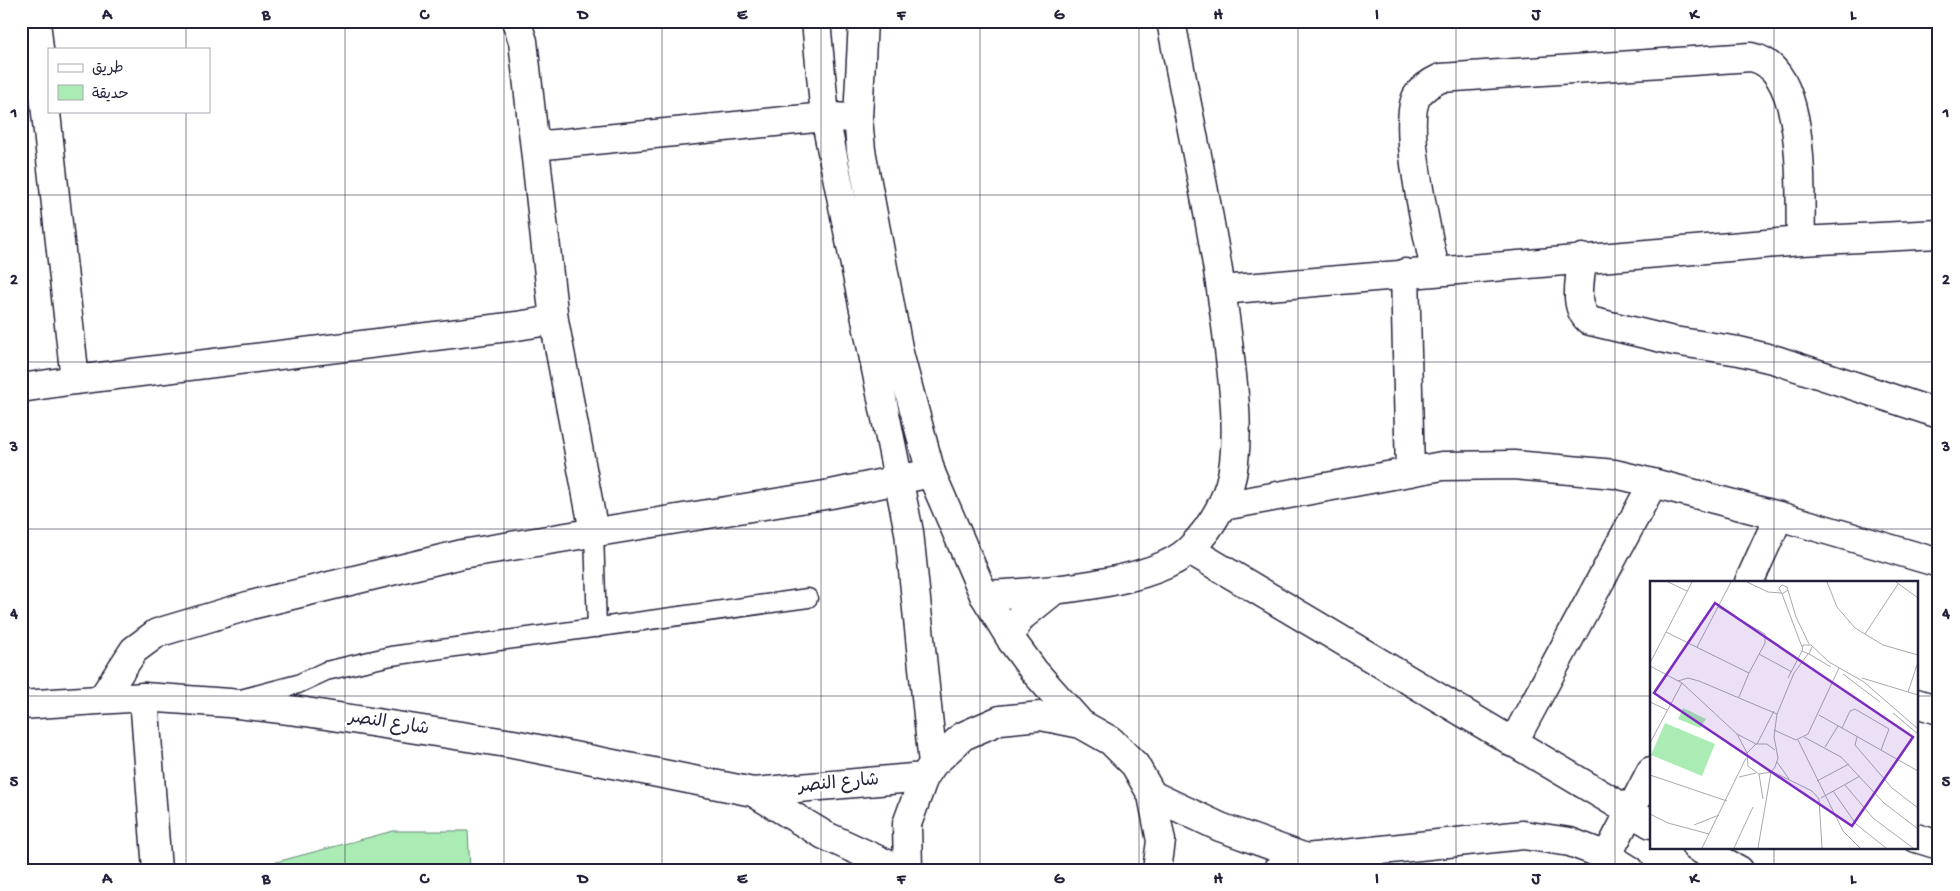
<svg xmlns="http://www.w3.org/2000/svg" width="1960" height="891" font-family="'Gochi Hand','Playpen Sans Arabic',sans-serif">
<rect width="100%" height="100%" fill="#fff"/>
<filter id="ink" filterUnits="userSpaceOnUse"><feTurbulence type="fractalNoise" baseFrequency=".02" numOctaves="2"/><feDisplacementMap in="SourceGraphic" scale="10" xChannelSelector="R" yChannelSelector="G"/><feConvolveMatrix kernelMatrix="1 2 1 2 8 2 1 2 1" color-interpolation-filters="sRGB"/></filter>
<g filter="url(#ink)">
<path fill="#abecb4" stroke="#668778" d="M393,831H468L470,870H266L265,865Z"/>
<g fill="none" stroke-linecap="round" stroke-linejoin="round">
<defs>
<path id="lane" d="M594,532L597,628
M241,699L298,684L326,671L391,656L808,598"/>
<path id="street" d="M36,21L75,380
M535,146L825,117L858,118
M1582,258C1581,279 1572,307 1590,321L1674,341L1739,351L1776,360L1939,414
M1435,270C1428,235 1401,124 1417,96C1423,87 1432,82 1441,78L1751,57C1809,67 1799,195 1801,241
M1405,273L1410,472
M1221,290L1801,241L1939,234
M554,320L594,532
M21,388L75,380L517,326L554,320L523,41L516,21
M1223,506L1442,466L1514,465L1615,474L1653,483L1779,516L1939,563
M1190,550L1651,824
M1749,582L1779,516
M984,595C1033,593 1154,585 1190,549C1213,526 1231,495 1234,462C1239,419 1232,376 1227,333C1214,229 1190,125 1171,21
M1012,641L1011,634L1021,617L1052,592
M144,697L157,870
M102,699L134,650L157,633L251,605L462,554L831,494L931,473
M1916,703L1939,710
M1513,743L1653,483
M1152,795L1220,827L1306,858
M1916,838L1939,845
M1696,847L1739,870
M1607,856L1651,771
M1277,870L1306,858L1523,835L1570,842L1607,856L1630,870"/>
<path id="secondary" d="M816,21L825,117L909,532L933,764
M863,21L858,118L861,150L899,353L931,473L984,595L1012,641L1034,671L1081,724
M21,705L144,697L229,703L306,712L513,744L753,792L924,777
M753,792L824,835L900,870
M908,870L907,824L924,777L933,764L963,736L1000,720L1041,716L1081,724L1111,741L1135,765L1152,795L1161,841L1157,870"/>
</defs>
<use href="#lane" stroke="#22223b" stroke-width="21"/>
<use href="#street" stroke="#22223b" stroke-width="31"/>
<use href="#secondary" stroke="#22223b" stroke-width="31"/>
<use href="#lane" stroke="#fff" stroke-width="18"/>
<use href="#street" stroke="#fff" stroke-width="28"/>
<use href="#secondary" stroke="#fff" stroke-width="28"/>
</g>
</g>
<path fill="none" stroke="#22223b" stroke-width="1" stroke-opacity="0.55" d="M186,21V49M345,21V870M504,21V870M662,21V870M821,21V870M980,21V870M1139,21V870M1298,21V870M1456,21V870M1615,21V870M1774,21V582M186,111V870M21,195H1939M21,362H1939M21,529H1939M21,696H1651M1916,696H1939M1774,847V870"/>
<g text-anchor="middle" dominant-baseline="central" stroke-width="4.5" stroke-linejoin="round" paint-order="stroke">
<g font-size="18" fill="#22223b" stroke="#fff">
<text transform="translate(389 724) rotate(9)">شارع النصر</text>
<text transform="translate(839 784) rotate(-5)">شارع النصر</text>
</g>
</g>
<g transform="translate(1650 581)">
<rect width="268" height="268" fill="#fff"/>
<path d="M33,127L56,138L50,147L28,138ZM15,142L65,163L52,195L1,174Z" fill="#abecb4"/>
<path fill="none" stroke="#a7a7b1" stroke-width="1" d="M18,1L37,10M97,1L118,11L131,12M177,1L187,26L205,47L233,64L268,74M246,1L268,17M138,9L132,13L129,7L132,4L137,6L146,36L159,63M132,13L152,66M16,51L99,92L115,62V53L68,26M215,53L248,3M47,66L81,1M162,66L159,73L152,70L153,64H161L179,81L214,101L268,148M109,73L142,91M159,73L181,86M0,82L42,1M0,85L32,102L87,153L106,163M193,93L230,121M138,97L152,70M212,97L268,114M28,100L38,97L49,100L127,133M258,111L268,81M89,116L99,92M0,121L17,129M243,132L268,153M169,134L268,190M192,147L200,130L205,128L239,148L231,169M124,149L146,159L158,153L189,87M87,153L97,172M154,156L191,176L234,222L268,248M207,156L205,164L242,207L268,227M148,159L193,250L210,267M0,162L32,102M107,163L124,130M175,166L188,145M125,169L117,163H106L97,172L98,185L109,193L121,191L125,186L128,177L124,156L127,133L144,92L158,73M127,181L139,198M121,190L162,210L169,218L172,267M109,193L113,218M0,194L77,220M89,196L106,192M167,200L199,183M195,204L223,237L263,267M183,210L206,243L236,267M171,217L210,195M0,233L18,242L59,253M44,244L69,234M52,267L96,177M84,267L103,226M108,267L121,191"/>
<path fill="#7b2cbf" fill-opacity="0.15" stroke="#7b2cbf" stroke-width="2.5" d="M65,22L263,156L202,245L4,112Z"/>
<rect width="268" height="268" fill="none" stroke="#22223b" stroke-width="2.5"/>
</g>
<rect width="1960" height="891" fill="none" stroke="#fff" stroke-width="55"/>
<rect x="48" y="48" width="162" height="65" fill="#ffffff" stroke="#a7a7b1"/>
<rect x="58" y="64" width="25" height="8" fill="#ffffff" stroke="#a7a7b1"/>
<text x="92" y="72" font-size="15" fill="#22223b">طريق</text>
<rect x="58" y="85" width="25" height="15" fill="#abecb4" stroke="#a7a7b1"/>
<text x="92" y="98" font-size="15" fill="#22223b">حديقة</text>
<rect x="28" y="28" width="1904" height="836" fill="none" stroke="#22223b" stroke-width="2"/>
<g font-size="16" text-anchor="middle" font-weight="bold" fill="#22223b">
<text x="107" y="19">A</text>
<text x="266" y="19">B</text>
<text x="424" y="19">C</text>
<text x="583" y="19">D</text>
<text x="742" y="19">E</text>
<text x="901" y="19">F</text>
<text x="1059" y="19">G</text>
<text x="1218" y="19">H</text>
<text x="1377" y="19">I</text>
<text x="1536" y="19">J</text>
<text x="1694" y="19">K</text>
<text x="1853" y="19">L</text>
<text x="14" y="117">1</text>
<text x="1946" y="117">1</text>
<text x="14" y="284">2</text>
<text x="1946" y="284">2</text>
<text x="14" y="451">3</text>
<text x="1946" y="451">3</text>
<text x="14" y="618">4</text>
<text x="1946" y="618">4</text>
<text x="14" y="786">5</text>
<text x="1946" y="786">5</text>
<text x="107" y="883">A</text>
<text x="266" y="883">B</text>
<text x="424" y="883">C</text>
<text x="583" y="883">D</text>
<text x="742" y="883">E</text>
<text x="901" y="883">F</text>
<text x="1059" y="883">G</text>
<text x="1218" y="883">H</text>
<text x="1377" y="883">I</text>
<text x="1536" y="883">J</text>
<text x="1694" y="883">K</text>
<text x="1853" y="883">L</text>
</g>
</svg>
